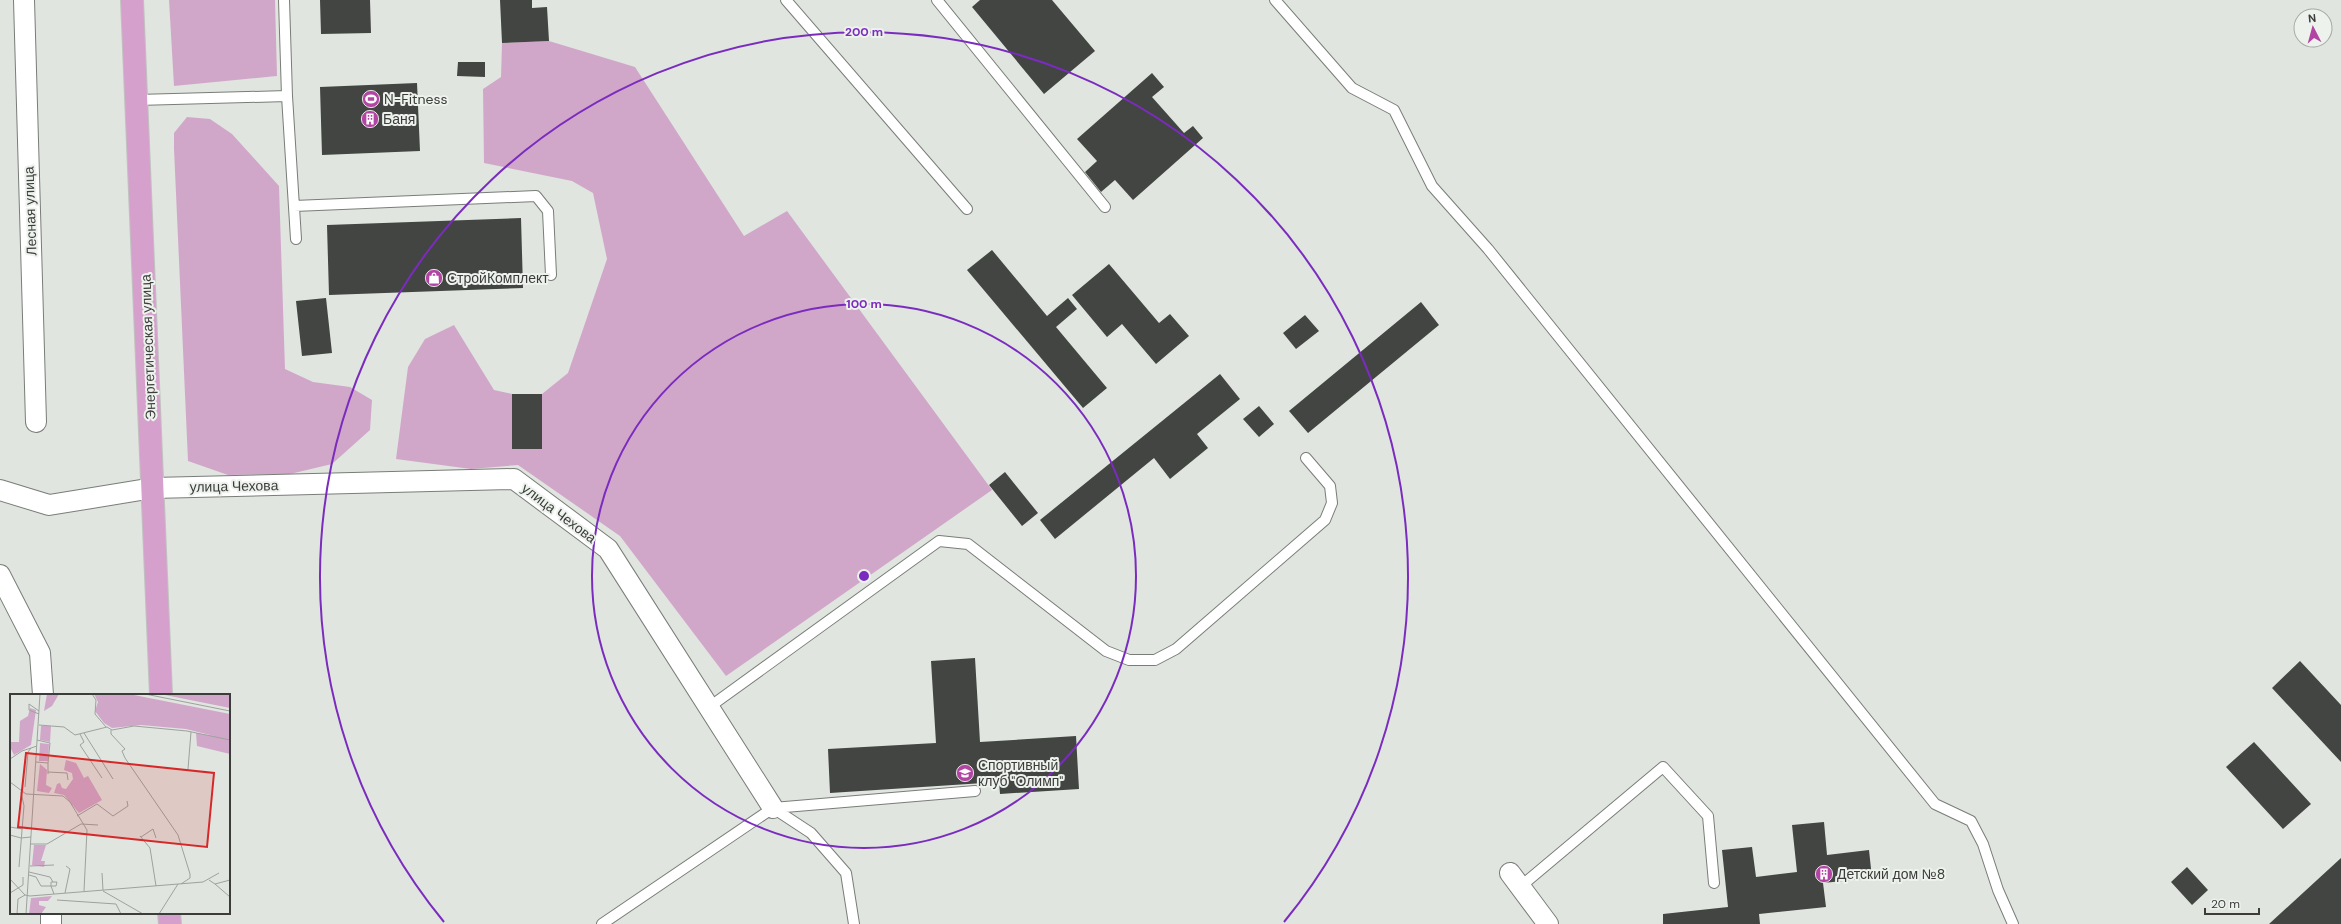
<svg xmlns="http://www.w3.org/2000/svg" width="2341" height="924" font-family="'DM Sans',sans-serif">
<rect width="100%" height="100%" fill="#e0e5e0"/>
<path fill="#d1a7c9" d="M169,0H275L277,76L174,86Z
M549,41L635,67L744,236L787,211L992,490L726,676L620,536L518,465L471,469L396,459L408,367L425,339L454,325L494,390L512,394H542L568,373L607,259L593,193L572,181L484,163L483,89L501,77L502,43Z
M187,117L210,119L232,134L279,186L285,369L313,382L350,387L372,400L370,430L332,464L290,474L228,475L188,461L174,149V133Z"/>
<path fill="#424541" d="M320,0H370L371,33L321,34Z
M500,0H532V8L547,7L549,41L502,43Z
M980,0H1052L1095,51L1044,94L972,7Z
M458,62H485V77L457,76Z
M1152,73L1164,87L1152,97L1184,133L1193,126L1203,138L1133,200L1115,180L1101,192L1085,172L1097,161L1077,139Z
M417,83L420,151L322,155L320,87Z
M521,218L523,288L329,295L327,225Z
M992,250L1047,316L1068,298L1077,309L1056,327L1107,388L1083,408L967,270Z
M1109,264L1159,323L1170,314L1189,336L1156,364L1122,324L1107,337L1072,295Z
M326,298L332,353L302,356L296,301Z
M1421,302L1439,325L1308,433L1289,411Z
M1305,315L1319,331L1296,349L1283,333Z
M1220,374L1240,399L1197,434L1208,448L1170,479L1154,458L1055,539L1040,520Z
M512,394H542V449H512Z
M1259,406L1274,424L1259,437L1243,419Z
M1005,472L1038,513L1022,526L989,485Z
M975,658L980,742L1076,736L1079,789L1000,794L999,782L830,793L828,749L936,743L931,661Z
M2300,661L2341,705V762L2272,688Z
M2254,742L2311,804L2283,829L2226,767Z
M1824,822L1827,855L1869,850L1872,878L1823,883L1826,907L1759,914L1760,924H1663V914L1728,907L1722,850L1752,847L1756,877L1797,872L1792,825Z
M2341,858V924H2269Z
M2187,867L2208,890L2192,905L2171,882Z"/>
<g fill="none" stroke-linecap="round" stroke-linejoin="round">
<defs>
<path id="lane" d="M284,0L287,96
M786,0L967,209
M937,0L1105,207
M1275,0L1352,88L1394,110L1432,186L1488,249L1935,804L1971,821L1983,844L1998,890L2013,924
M137,100L287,96L296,239
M294,206L536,196L548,211L551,275
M708,708L939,541L968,544L1106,651L1129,660H1155L1176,649L1325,520L1332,503L1330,486L1306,458
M773,808L811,833L846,873L854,924
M1520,887L1663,767L1708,816L1714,883
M602,924L773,808L975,791"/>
<path id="street" d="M24,0L36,422
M0,490L49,505L153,488L514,479L608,549L773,808
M0,575L40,653L43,695
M1510,873L1548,924
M51,913V924"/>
<path id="primary" d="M132,0L161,695
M169,913L170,924"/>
</defs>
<use href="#lane" stroke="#797d78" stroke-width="12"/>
<use href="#street" stroke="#797d78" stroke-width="22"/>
<use href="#primary" stroke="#c1c1c0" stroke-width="24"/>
<use href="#lane" stroke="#fff" stroke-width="10"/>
<use href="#street" stroke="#fff" stroke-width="20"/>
<use href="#primary" stroke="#d6a0cd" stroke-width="22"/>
</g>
<g fill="none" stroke="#7b2cbf" stroke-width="2">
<circle cx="864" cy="576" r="272"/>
<path d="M444 922A544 544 0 1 1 1284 922"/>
</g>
<defs>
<symbol id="stadium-disc" viewBox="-11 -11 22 22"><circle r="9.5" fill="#b245a3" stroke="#edf2ed"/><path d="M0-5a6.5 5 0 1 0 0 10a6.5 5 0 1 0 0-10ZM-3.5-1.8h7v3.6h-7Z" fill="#fff"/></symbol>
<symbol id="building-disc" viewBox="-11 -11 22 22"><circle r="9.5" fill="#b245a3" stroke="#edf2ed"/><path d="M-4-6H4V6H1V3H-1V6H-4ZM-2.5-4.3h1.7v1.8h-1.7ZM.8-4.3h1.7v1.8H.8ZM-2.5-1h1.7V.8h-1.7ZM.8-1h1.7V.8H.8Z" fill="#fff"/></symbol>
<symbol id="shop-disc" viewBox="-11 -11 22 22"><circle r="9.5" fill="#b245a3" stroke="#edf2ed"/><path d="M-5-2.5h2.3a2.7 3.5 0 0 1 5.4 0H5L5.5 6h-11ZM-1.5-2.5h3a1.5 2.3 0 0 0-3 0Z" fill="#fff"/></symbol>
<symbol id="school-disc" viewBox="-11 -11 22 22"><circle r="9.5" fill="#b245a3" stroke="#edf2ed"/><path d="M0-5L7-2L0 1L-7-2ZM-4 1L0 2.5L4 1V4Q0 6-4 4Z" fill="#fff"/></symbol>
</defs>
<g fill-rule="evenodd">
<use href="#stadium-disc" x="361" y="89" width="20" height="20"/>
<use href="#building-disc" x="360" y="109" width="20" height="20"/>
<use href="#shop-disc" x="424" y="268" width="20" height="20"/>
<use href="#school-disc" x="955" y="763" width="20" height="20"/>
<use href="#building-disc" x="1814" y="864" width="20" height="20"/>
</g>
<g text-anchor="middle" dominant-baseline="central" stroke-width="4" stroke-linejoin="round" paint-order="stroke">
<g font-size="14" fill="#3c3d3b" stroke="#edf2ed" text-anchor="start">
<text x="384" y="99">N-Fitness</text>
<text x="383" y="119">Баня</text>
<text x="447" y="278">СтройКомплект</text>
<text x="978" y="765">Спортивный<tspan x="978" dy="16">клуб "Олимп"</tspan></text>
<text x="1837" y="874">Детский дом №8</text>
</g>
<g font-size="14" fill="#3c3d3b" stroke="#edf2ed">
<text transform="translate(30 211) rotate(-92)">Лесная улица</text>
<text transform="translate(148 347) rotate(-92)">Энергетическая улица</text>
<text transform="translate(234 486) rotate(-1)">улица Чехова</text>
<text transform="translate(559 513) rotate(37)">улица Чехова</text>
</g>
</g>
<g transform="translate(10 694)">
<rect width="220" height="220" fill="#e0e5e0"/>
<path d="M37,0H49L42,12L34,17ZM84,0H119L220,20V60L187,52L186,39L204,42L176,35L131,31L102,34L94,29L85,17L88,8ZM150,0H220V14ZM20,14L26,16L21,51L4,61L0,53L1,48H9L10,27L18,22ZM31,32H41L40,48L30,46ZM30,49L39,50L38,67H29ZM56,66L66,69L74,84L78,82L92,106L69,119L54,101L44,99L47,90L50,89L52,94L56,95L63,85L62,79L54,76ZM30,70L37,76L36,91L42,94L39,99L27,97ZM24,151H36L31,167H35L34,173L22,171ZM42,202L38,207H29V211L36,213L31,220H19L21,204Z" fill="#d1a7c9"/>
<path fill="none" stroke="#9ea29e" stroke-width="1" d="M82,0L86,6L85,20L96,33M135,0L220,17M29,17L19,10V16L29,20M29,31L54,33L65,41L97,33L102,36L124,32L177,37L220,46M101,36V40L115,55L112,57L115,64L168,141L180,180V184L171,190M74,39L103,85M70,40L74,48L70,51L92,84M27,46L40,49L38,69M0,65L12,57L27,52M26,68L38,69V80M178,75L181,38M38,78L57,79L58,86M0,88L16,100L53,102L60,108L77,136L74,197M15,93L18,58L21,54M67,122L87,110L103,122L118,112L117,107M0,133L12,135M0,141L11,144L21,143M130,142L140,154L146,192M131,143L143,135L146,144M21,150H37L71,130L88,131M20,172L44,171M9,173L14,112L11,98M19,178L40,183L43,188M92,179L93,196M19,181L26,183L31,192H46L47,188H41V192L44,200M0,185L15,201L20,202L193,188L209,179M199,186L205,190L220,186M205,190L220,203M93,197L133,220M0,199L13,191V183M55,199L60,175L56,172M47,206L106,210L111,220M7,220L8,205L15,201M16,220L30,0M149,220L168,190"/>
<path fill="#d62828" fill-opacity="0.15" stroke="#d62828" stroke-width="2" d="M16,59L204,79L197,153L8,133Z"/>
<rect width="220" height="220" fill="none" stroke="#3c3d3b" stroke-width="2"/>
</g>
<circle cx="864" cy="576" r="6" fill="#7b2cbf" stroke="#edf2ed" stroke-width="2"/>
<g font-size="12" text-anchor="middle" font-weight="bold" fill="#7b2cbf" stroke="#edf2ed" stroke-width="4" stroke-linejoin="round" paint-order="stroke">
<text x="864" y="36">200 m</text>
<text x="864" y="308">100 m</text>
</g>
<g transform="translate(2313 28) rotate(354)"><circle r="19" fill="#edf2ed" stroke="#a6aaa6"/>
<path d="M0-3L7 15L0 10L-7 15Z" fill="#b245a3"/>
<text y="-6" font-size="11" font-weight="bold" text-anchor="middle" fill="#3c3d3b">N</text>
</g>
<path d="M2205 908v6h54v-6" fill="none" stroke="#3c3d3b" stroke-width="2"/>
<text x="2211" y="908" font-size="12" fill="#3c3d3b" stroke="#edf2ed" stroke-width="3" paint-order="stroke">20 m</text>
</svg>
